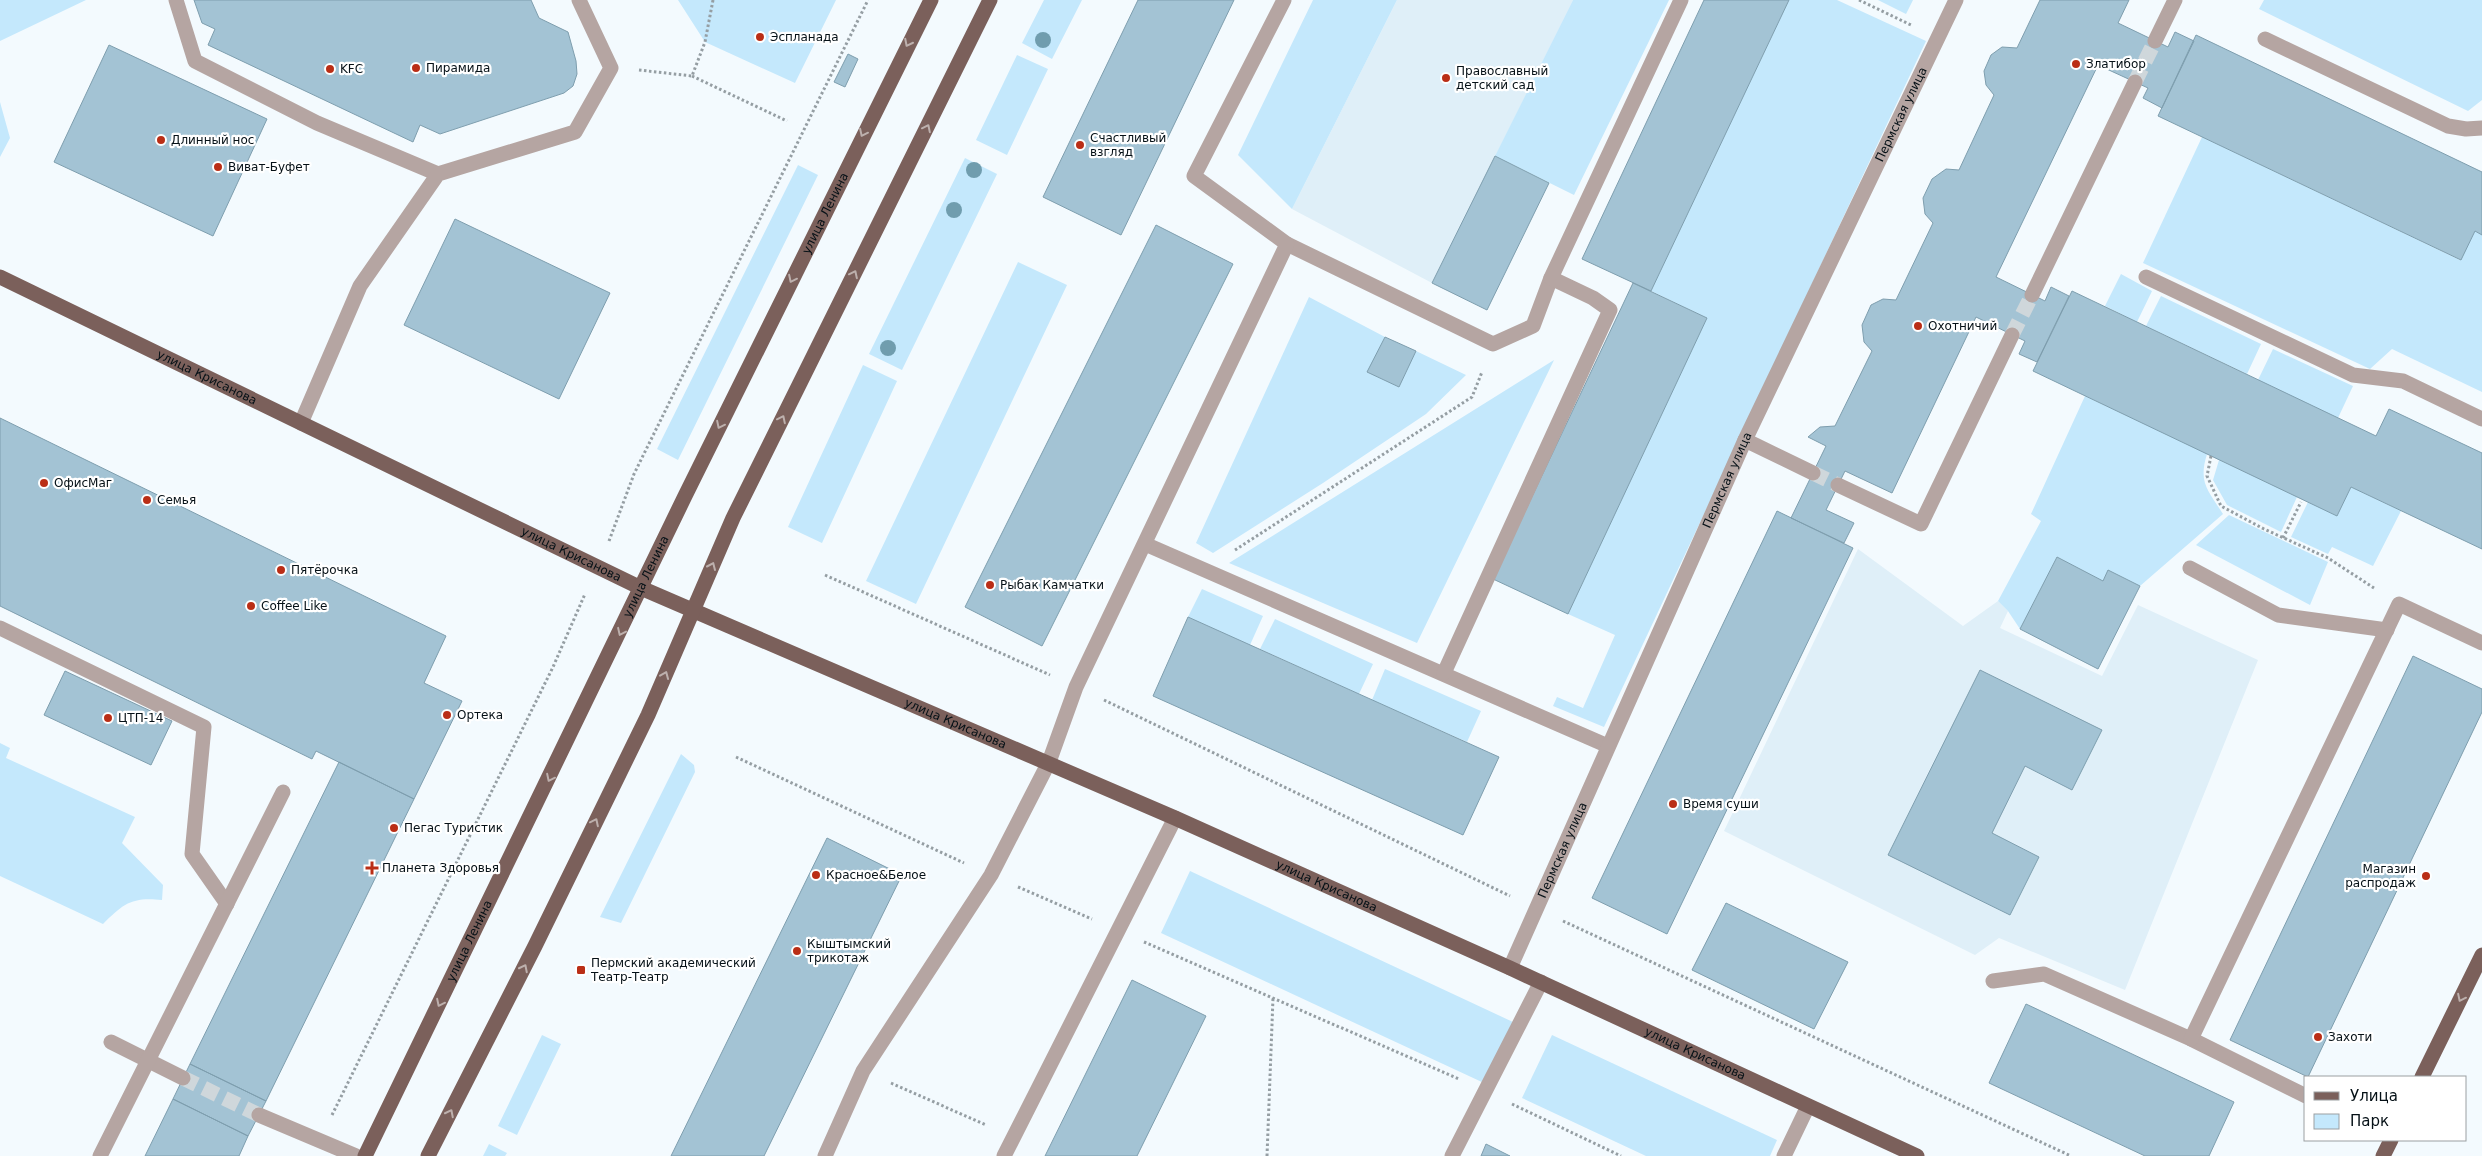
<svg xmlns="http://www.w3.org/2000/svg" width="2482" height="1156" font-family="'DejaVu Sans',sans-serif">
<rect width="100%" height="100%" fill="#f3fafe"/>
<path fill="#dfeff8" d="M1397,0H1573L1432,283L1292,209Z
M1858,549L1963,626L1998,601L2008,611L2000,628L2102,676L2138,605L2258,660L2125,990L1999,938L1975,955L1724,831Z"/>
<path fill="#c4e8fc" d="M0,0H86L0,41Z
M678,0H836L795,83L705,42Z
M1044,0H1082L1052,59L1022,43Z
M1313,0H1397L1292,209L1238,155Z
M1573,0H1669L1574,195L1495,156Z
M1789,0H1837L1926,41L1604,727L1553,706L1557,697L1583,708L1615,635L1568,614L1707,318L1651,291Z
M1878,0H1913L1906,14Z
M2264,0H2482V100L2468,111L2259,9Z
M1017,55L1048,69L1007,155L976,140Z
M0,102L10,138L0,157Z
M2202,137L2460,260L2475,231L2482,235V392L2392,349L2370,369L2143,263Z
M965,158L997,174L902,370L869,354Z
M798,165L818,175L678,460L657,449Z
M1018,262L1067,285L916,604L866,581Z
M2121,274L2152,291L2137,322L2105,306Z
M2161,296L2261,344L2247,374L2146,326Z
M1309,297L1385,337L1368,372L1399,387L1416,351L1466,375L1426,414L1323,483L1213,553L1196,543Z
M2273,349L2353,386L2338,418L2258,380Z
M1554,360L1417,643L1229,563Z
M863,365L897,381L822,543L788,527Z
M2085,396L2207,454C2198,483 2208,490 2223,514L2140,586L2108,570L2103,581L2057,557L2020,629L2008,611L1998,601L2041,521L2031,514Z
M2219,460L2297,497L2281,532L2227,505L2213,480Z
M2351,487L2401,511L2373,566L2332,547L2328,554L2291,537L2308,502L2337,516Z
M2229,515L2328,562L2310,605L2196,545Z
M1202,589L1263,616L1250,645L1188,617Z
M1275,619L1373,664L1359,694L1260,649Z
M1385,669L1481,711L1467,742L1372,700Z
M0,743L10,748L6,758L135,817L122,843L163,885L162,900C132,897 124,903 103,924L0,876Z
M681,754L694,765L695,772L621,923L600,917Z
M1190,871L1513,1022L1484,1083L1161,933Z
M542,1035L561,1044L517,1135L498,1126Z
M1552,1035L1777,1140L1770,1156H1646L1522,1098Z
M489,1144L507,1153L505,1156H483Z"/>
<path fill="#a3c3d4" stroke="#7e9eae" d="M194,0H531L539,18L568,32L576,61L577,74L573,86L564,93L440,134L420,125L413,142L208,45L215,29L202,23Z
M1138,0H1234L1121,235L1043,197Z
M1704,0H1789L1651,291L1582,259Z
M2040,0H2129L2118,23L2168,47L2175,32L2194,41L2162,108L2143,98L2148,88L2098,65L1996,277L2045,301L2051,287L2069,296L2037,362L2019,354L2025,341L1976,317L1892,493L1845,471L1826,510L1854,523L1844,543L1791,518L1826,446L1808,437L1820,427L1835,426L1872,351L1864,342L1862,325L1871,305L1883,299L1896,300L1933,223L1925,214L1923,198L1932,179L1946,169L1959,170L1994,95L1986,85L1984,71L1991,55L2002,47L2017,48Z
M2196,35L2482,172V235L2475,231L2461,260L2158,116Z
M109,45L267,119L213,236L54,162Z
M848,54L858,59L845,87L834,82Z
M1495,156L1549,183L1487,310L1432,283Z
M455,219L610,293L559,399L404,325Z
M1156,225L1233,264L1042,646L965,607Z
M1633,283L1707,318L1568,614L1493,579Z
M2072,291L2376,436L2389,409L2482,453V549L2351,487L2337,516L2033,371Z
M1385,337L1416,351L1399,387L1367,372Z
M0,418L446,636L424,683L462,701L414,799L316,751L312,759L0,606Z
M1777,511L1853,548L1667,934L1592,898Z
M2057,557L2103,581L2108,570L2140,586L2098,669L2020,629Z
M1188,617L1499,757L1463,835L1153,696Z
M2413,656L2482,689V712L2308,1077L2230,1040Z
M1980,670L2102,730L2072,790L2025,766L1992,833L2039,857L2010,915L1888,855Z
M65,671L172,721L151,765L44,715Z
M339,762L414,799L266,1101L190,1064Z
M827,838L902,875L764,1156H671Z
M1726,903L1848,962L1814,1029L1692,970Z
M1132,980L1206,1016L1137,1156H1045Z
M2026,1004L2234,1102L2209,1156H2145L1989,1083Z
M190,1064L266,1101L248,1136L173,1099Z
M173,1099L248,1136L239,1156H145Z
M1486,1144L1510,1156H1481Z"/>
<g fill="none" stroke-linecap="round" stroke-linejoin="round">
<path stroke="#cfd7db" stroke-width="15" stroke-dasharray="15 8" stroke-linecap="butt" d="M2135,82L2155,41
M2012,335L2032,295
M1813,473L1838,485
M183,1078L259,1115"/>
<path stroke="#959ea3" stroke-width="3" stroke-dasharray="2.5 2.5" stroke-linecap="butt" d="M1859,0L1911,25
M639,70L692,76L705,42L713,0
M692,76L787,121
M2211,456L2207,476L2221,506L2264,529L2328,558L2374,588
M2283,538L2301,502
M609,541L634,474L868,0
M1235,550L1472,397L1482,372
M825,575L1050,675
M1104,700L1510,896
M736,757L964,863
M1018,887L1092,919
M1563,921L2071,1156
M1144,942L1459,1079
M891,1083L986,1125
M1512,1104L1621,1156
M332,1115L553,667L585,594
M1267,1156L1273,998"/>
<g stroke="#b5a5a2" stroke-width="15">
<path d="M176,0L195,61L317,123L438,174"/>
<path d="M2265,39L2448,126L2466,129L2482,128"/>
<path d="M2155,41L2175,0"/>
<path d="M1287,244L1493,344L1533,326L1551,278"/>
<path d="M2146,277L2353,375L2403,381L2482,419"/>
<path d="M2032,295L2135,82"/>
<path d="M301,423L360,286L438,174L575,132L611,68L579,0"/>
<path d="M1745,440L1813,473"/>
<path d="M1838,485L1921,524L2012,335"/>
<path d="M1145,544L1608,746"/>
<path d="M2190,568L2278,615L2387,630"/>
<path d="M0,628L204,727L192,854L227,904"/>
<path d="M1444,673L1610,310L1593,298L1551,278L1681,0"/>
<path id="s1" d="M1510,968L1745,440L1956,0"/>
<path d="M1993,981L2044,974L2191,1039L2306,1096"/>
<path d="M2191,1039L2399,604L2482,643"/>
<path d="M111,1042L183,1078"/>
<path d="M259,1115L356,1156"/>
<path d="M100,1156L283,792"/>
<path d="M825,1156L863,1071L991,875L1049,762L1076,687L1287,244L1194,176L1284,0"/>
<path d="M1004,1156L1175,818"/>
<path d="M1452,1156L1541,982"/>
<path d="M1784,1156L1808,1106"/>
</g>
<g stroke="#7b605b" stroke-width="15">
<path id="s2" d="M0,277L641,588L1175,818L1510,968L1917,1156"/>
<path d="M2422,1077L2482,955"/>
<path id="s3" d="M365,1156L685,496L931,0"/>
<path d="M428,1156L535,946L648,715L733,518L990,0"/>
<path d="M2383,1156L2391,1140"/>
</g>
</g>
<g fill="#709dae">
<circle cx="1043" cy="40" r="8"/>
<circle cx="974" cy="170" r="8"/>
<circle cx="954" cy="210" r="8"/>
<circle cx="888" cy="348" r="8"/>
</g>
<defs><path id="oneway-chevron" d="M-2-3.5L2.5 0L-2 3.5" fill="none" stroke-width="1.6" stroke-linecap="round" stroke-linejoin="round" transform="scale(1.25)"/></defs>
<g stroke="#bdb0ad">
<use href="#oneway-chevron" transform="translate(908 43) rotate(117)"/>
<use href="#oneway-chevron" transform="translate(927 128) rotate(-64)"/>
<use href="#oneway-chevron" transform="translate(863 133) rotate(116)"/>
<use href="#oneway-chevron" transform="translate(854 274) rotate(-64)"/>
<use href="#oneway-chevron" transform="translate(792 279) rotate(116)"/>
<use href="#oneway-chevron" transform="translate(782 419) rotate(-64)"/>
<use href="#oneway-chevron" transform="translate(720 425) rotate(116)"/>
<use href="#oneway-chevron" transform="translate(712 566) rotate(-66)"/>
<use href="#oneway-chevron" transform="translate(621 632) rotate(115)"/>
<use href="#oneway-chevron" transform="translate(665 675) rotate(-67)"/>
<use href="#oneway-chevron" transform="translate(550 778) rotate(116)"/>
<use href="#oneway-chevron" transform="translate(595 822) rotate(-64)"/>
<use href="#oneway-chevron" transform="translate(524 968) rotate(-63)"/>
<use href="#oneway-chevron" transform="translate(2461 998) rotate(116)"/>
<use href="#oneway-chevron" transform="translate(440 1003) rotate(116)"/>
<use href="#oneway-chevron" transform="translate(450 1113) rotate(-63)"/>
</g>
<g fill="#ba2e16" stroke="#fff" stroke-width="2">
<circle cx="760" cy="37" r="5"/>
<circle cx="2076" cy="64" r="5"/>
<circle cx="416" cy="68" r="5"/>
<circle cx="330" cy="69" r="5"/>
<circle cx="1446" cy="78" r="5"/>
<circle cx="161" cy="140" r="5"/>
<circle cx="1080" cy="145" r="5"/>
<circle cx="218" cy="167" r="5"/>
<circle cx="1918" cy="326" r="5"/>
<circle cx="44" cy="483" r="5"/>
<circle cx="147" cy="500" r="5"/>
<circle cx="281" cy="570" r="5"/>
<circle cx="990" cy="585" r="5"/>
<circle cx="251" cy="606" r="5"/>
<circle cx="447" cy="715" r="5"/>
<circle cx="108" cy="718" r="5"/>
<circle cx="1673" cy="804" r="5"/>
<circle cx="394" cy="828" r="5"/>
<path d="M369.5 860.5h5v5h5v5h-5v5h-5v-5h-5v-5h5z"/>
<circle cx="816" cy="875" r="5"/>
<circle cx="2426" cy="876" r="5"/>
<circle cx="797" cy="951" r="5"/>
<rect x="576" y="965" width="10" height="10" rx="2.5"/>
<circle cx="2318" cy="1037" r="5"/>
</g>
<g text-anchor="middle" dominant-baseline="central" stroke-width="4.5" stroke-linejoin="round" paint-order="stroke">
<g font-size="12" fill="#051016" stroke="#fff" text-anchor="start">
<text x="770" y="37">Эспланада</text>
<text x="2086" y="64">Златибор</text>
<text x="426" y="68">Пирамида</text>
<text x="340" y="69">KFC</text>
<text x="1456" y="71">Православный<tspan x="1456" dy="14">детский сад</tspan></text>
<text x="1090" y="138">Счастливый<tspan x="1090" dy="14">взгляд</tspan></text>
<text x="171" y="140">Длинный нос</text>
<text x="228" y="167">Виват-Буфет</text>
<text x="1928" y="326">Охотничий</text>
<text x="54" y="483">ОфисМаг</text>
<text x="157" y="500">Семья</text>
<text x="291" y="570">Пятёрочка</text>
<text x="1000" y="585">Рыбак Камчатки</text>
<text x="261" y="606">Coffee Like</text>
<text x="457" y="715">Ортека</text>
<text x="118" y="718">ЦТП-14</text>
<text x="1683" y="804">Время суши</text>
<text x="404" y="828">Пегас Туристик</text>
<text x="382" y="868">Планета Здоровья</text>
<text x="2416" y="869" text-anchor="end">Магазин<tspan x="2416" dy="14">распродаж</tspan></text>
<text x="826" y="875">Красное&amp;Белое</text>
<text x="807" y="944">Кыштымский<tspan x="807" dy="14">трикотаж</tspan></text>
<text x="591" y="963">Пермский академический<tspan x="591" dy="14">Театр-Театр</tspan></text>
<text x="2328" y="1037">Захоти</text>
</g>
<g font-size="12" fill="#051016" stroke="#fff">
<text stroke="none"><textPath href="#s1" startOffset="939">Пермская улица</textPath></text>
<text stroke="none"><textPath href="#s3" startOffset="1049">улица Ленина</textPath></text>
<text stroke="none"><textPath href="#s2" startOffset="230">улица Крисанова</textPath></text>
<text stroke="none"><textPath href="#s1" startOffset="534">Пермская улица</textPath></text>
<text stroke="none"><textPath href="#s2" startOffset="635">улица Крисанова</textPath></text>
<text stroke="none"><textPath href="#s3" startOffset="644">улица Ленина</textPath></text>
<text stroke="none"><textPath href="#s2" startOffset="1055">улица Крисанова</textPath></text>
<text stroke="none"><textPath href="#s1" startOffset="129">Пермская улица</textPath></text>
<text stroke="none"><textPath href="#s2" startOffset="1460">улица Крисанова</textPath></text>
<text stroke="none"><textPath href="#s3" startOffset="239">улица Ленина</textPath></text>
<text stroke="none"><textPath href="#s2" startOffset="1865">улица Крисанова</textPath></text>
</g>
</g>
<rect x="2304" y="1076" width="162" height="65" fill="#ffffff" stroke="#9b9fa2"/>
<rect x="2314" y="1092" width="25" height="8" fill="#7b605b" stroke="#9b9fa2"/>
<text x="2350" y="1101" font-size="15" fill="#051016">Улица</text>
<rect x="2314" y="1114" width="25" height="15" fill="#c4e8fc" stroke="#9b9fa2"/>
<text x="2350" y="1126" font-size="15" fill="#051016">Парк</text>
</svg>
